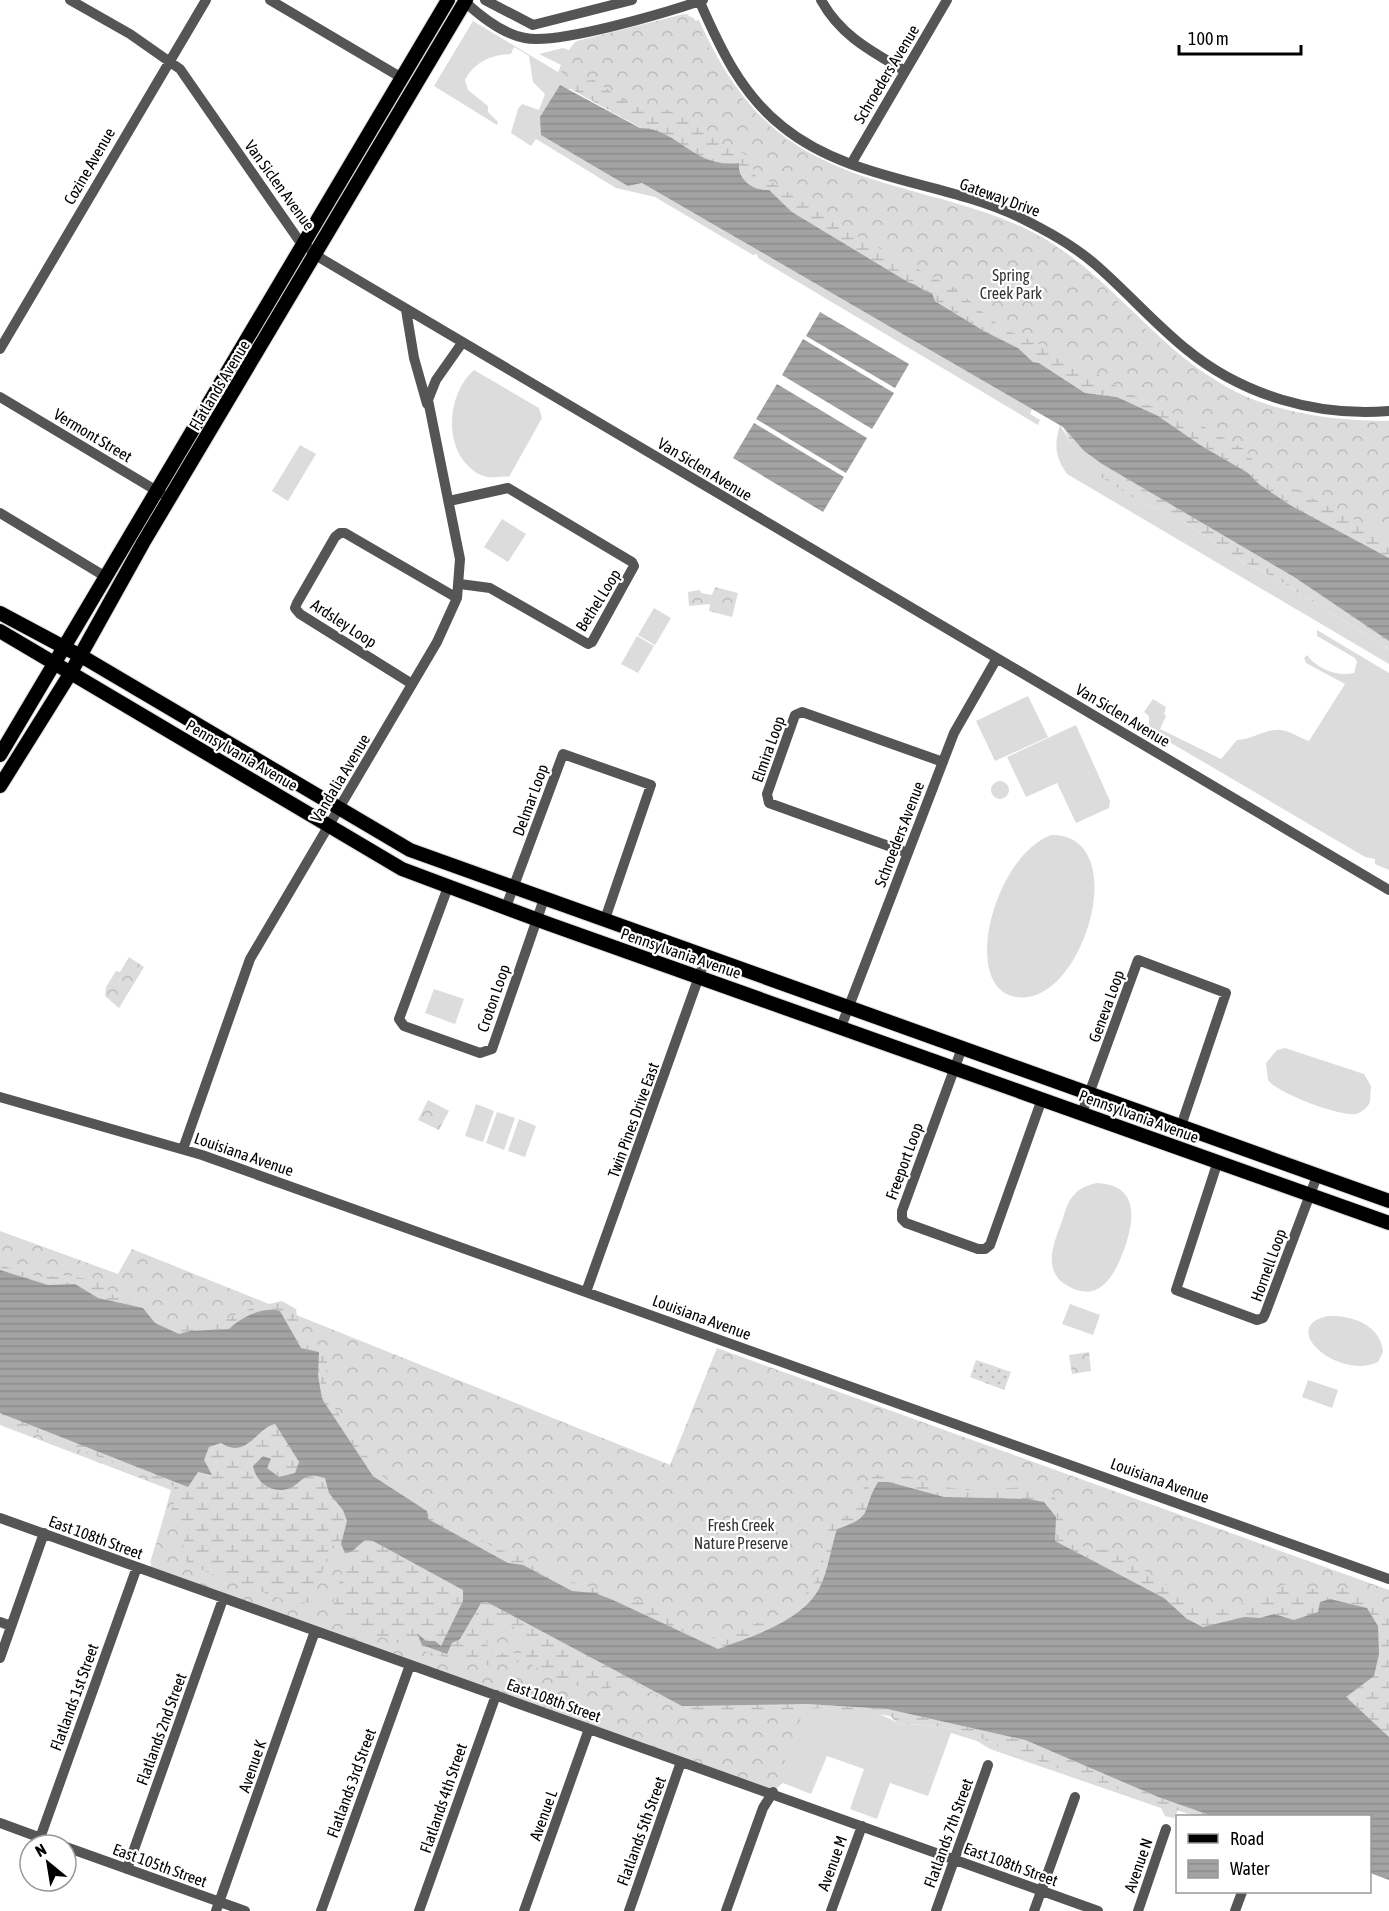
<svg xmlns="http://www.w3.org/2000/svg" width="1389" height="1911" font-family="'Asap Condensed',sans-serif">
<defs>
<pattern id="forest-crowns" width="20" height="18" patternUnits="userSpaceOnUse" patternTransform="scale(1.5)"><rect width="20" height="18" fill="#dcdcdc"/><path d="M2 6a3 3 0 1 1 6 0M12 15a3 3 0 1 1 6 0" fill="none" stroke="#bbb"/></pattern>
<pattern id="wetland-marsh" width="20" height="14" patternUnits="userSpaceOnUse" patternTransform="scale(1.5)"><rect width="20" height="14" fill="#dcdcdc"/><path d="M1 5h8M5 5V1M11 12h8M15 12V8" fill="none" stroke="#bbb"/></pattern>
<pattern id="garden-dots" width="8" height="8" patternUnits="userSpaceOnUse" patternTransform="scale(1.5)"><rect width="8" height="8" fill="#dcdcdc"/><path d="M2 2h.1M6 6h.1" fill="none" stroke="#bbb" stroke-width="1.8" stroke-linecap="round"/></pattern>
<pattern id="water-rules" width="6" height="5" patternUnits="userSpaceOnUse" patternTransform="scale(1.5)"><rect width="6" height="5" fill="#a3a3a3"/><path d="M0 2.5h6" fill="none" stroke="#8b8b8b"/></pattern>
</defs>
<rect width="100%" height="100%" fill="#fff"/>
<path fill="#dcdcdc" d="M688,14L690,21L567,90L559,85L628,186L642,183L1032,409L1030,414L1040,420L1038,425L758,258L757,254L753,255L655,197L616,188L536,139L531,146L511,133L518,109L522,104L539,110L545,94L533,82L529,56L514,47L511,54C490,55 475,62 465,80L468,90L488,106V112L498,122L497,125L434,86L473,21L558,72L561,65L539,54L563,48L569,50L575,42Z
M699,20C718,62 740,100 776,130C846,188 944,190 1024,228C1083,255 1123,305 1171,347C1198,371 1234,394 1268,406C1287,413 1309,416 1329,421L1319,455L838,172C758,136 733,96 694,21Z
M474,370L539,408L542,418L509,477C499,475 491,480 481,475C442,456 445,395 474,370Z
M1060,425L1072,445L1139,501L1182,520L1240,560L1280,581L1389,649V664L1067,474C1055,457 1054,445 1060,425Z
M300,445L316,454L288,501L272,491Z
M502,519L526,534L508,562L484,547Z
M654,608L671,618L655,645L638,635Z
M1317,630L1389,673V870L1375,864V859L1365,857L1149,730V716L1144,712L1153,699L1166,707L1164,714L1166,716L1160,729L1221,759L1237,740C1251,740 1267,728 1281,730C1290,731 1300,738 1309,741L1345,684L1306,663L1304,658L1307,655C1317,669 1337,677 1354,673L1357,662L1355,658L1317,636Z
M637,636L654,646L638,673L621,664Z
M1028,696L1048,737L995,761L976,721Z
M1076,725L1110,801L1109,808L1076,823L1057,783L1026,797L1007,757Z
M991 790a9 9 0 1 1 18 0a9 9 0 1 1-18 0Z
M1051,835C1131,834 1087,990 1028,997C956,1006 989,859 1051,835Z
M434,989L464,999L455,1024L425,1013Z
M1285,1048L1364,1074L1371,1086L1370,1102C1367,1108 1362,1112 1356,1114C1340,1117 1277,1093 1268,1080L1266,1063L1277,1050Z
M476,1104L494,1111L483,1142L465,1136Z
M497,1112L515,1118L504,1150L486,1143Z
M519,1119L536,1126L525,1157L508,1151Z
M1097,1183C1138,1185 1135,1217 1125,1247C1116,1272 1101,1305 1068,1286C1041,1271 1054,1243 1062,1221C1065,1212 1067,1203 1073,1196C1079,1188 1088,1185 1097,1183Z
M1070,1304L1100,1315L1093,1335L1062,1324Z
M1328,1316C1352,1315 1381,1325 1383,1352L1378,1362C1339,1381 1276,1327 1328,1316Z
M1308,1380L1338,1390L1332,1408L1302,1397Z
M0,1418L793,1708C820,1708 880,1706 899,1725C932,1722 973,1731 1001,1748L1178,1810L1174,1818L1165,1816L1161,1808L990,1749L977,1741L951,1733L928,1796L890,1783L877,1819L850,1809L864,1769L827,1756L811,1794L783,1783L777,1788L150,1563L173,1486Z"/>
<path fill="url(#forest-crowns)" d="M684,14L694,18C724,84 759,129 823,164C869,180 916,194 962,209C990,218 1021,226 1047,241C1089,267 1119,305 1155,338C1227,402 1295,420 1389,421V558C1181,434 973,309 762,191C698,156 633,124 569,88L572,80L560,71L577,41Z
M715,587L738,593L732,617L709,611L710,604L689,606L688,592L700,590L701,593L712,595Z
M129,957L144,967L119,1008L105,996L106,987L116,971L120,972Z
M428,1100L449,1111L439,1130L418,1120Z
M0,1231L118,1274L132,1249L670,1465L717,1348L1389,1590V1744L1280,1625L790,1623L717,1651L519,1571L178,1338L0,1275Z
M1089,1352L1091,1371L1072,1374L1069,1355Z
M0,1399L309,1467L809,1697L773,1792L149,1572L171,1490L0,1425Z"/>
<path fill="url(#wetland-marsh)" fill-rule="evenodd" d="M594,80L634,107L668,110L694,124L719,143L749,156L756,177L774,183L840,227L955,289L1002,328L1071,358L1148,405L1192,420L1244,449L1264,474L1389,537V558L1290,505L1259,484L1248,473L1200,445L1158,416L1117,397L1085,393L1039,363L1033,362L1018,348L984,331L934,300L932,293C922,291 917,284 908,282L792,212L769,190C754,191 737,180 738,163L702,160L655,128H641L569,88L580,81Z
M1063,427L1084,451L1102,464L1294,577L1389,641V649L1280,581L1240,560L1182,520L1139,501L1098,475L1072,445Z
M0,1265L40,1277L68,1275L100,1282L113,1295L146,1306L159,1318L181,1326L220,1321L252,1308L282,1301L296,1309L300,1335L306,1341L319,1345L327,1357L326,1394L357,1443L384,1478L430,1503L435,1512L497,1549L536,1561L572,1582L654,1605L676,1622L704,1637L721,1639L797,1605L817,1579L830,1523C836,1521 843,1519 848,1516C863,1507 859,1482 875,1476C898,1466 914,1481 936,1485C949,1488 964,1490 977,1490C1003,1490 1027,1482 1053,1497C1069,1506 1060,1525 1063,1539L1079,1546L1118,1552L1186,1599L1214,1610L1232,1608L1286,1584L1311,1589L1349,1588L1389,1614V1737L1345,1697L1374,1676L1367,1608L1330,1599L1319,1612L1294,1620L1274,1614L1203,1627L1187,1619L1164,1598L1055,1541L1056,1517L1044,1503L996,1498L944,1497L889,1482L869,1496C866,1521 859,1522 837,1529C831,1548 828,1570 820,1587C802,1622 752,1636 718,1649L655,1618L594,1593L572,1591L523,1565L508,1563L427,1519V1511L373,1476L322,1399L319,1364L310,1349L301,1348L286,1317L270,1308L237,1319L229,1329L190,1331L179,1335L155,1323L143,1308L98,1298L62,1283L48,1285L0,1269Z
M0,1413L188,1487L198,1472L211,1475L204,1460L208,1447L221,1443C244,1459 257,1430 275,1424L299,1462L295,1473L279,1478L267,1468L263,1456L255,1462V1474L262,1483L293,1487C303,1476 311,1475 325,1478C330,1494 345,1508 346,1520C349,1536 341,1534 351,1552L365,1540L373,1541L464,1590L463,1601L441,1646L435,1641H426L419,1634L429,1648L441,1652C459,1643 472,1621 481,1603L487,1602L682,1706L806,1704L887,1709L1025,1740L1158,1797L1212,1816H1194L1001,1748C973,1731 932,1722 899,1725L890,1716L825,1708L699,1712L683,1709L627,1679L602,1692L558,1681L529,1663L515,1662L491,1666L455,1660L407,1646L347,1625L333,1610C333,1589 345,1576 345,1557L333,1545L330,1547L313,1601L298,1605L191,1566L182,1556L185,1535L170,1513L177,1495L173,1486L0,1418ZM510,1626L521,1628L527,1642L521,1653H503L494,1657L487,1645L488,1637L498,1629Z"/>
<path fill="url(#garden-dots)" d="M976,1360L1011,1372L1004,1390L970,1377Z"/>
<path fill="url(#water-rules)" d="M560,85L640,128C678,128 693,169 739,163C737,180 754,191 769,190L792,212L908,282C917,284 922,291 932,293L935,301L984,331L1018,348L1033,362L1039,363L1085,393L1117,397L1158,416L1200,445L1248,473L1259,484L1290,505L1389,558V641L1294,577L1102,464L1084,451L1063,427L642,183L628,186L541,135L540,117Z
M820,312L909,364L895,388L806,336Z
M803,339L894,393L872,429L782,375Z
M777,384L867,438L846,473L756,419Z
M754,423L844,477L823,512L733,458Z
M0,1270L48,1285L75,1284L98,1298L143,1308L155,1323L179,1334L190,1331L229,1329C240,1318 262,1306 280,1311L301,1348L319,1352L318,1375L322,1399L373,1476L427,1511L428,1519L508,1563L523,1565L572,1591L595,1593L613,1600L718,1649C752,1636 802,1622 820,1587C828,1570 831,1548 837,1529C876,1516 860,1512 878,1482H889L944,1497L1028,1499L1044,1502L1056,1517L1055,1541L1164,1598L1187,1619L1203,1627L1244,1617L1260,1618L1274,1614L1294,1620L1318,1612L1320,1602L1330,1599L1367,1608L1378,1626L1379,1654L1374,1676L1346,1697L1389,1737V1880L1370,1873V1816H1212L1158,1797L1025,1740L887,1709L806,1704L682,1706L487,1602L481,1603L460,1639L452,1643L447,1654L422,1645L417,1633L426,1641H435L441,1646L463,1601V1590L373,1541L365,1540L351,1552L345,1553L341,1544L347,1521L343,1510L329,1493L325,1478C320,1477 315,1475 311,1476C301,1477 298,1485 290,1488C273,1495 256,1483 253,1466L263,1456L271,1459L267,1468L279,1477L295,1473L299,1462L275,1424C256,1429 246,1460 221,1443L209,1447L204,1460L212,1475L198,1472L188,1487L0,1413Z"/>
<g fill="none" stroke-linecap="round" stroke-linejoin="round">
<defs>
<path id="major" d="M0,613L88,660L410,850L1389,1201
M0,631L402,869L549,924L1389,1223
M0,755L448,0
M0,786L70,674L143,543L466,0"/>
</defs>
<use href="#major" stroke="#dbdbdb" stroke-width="16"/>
<path stroke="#555" stroke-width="10" d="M70,0L130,34L180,69L298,239L322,259L1389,890
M270,0L402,78
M463,0C479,15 503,34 525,38C558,45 668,12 703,0
M485,0L533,25L632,0
M699,0C720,48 741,94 783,127C850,181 943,181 1019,217C1047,231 1073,245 1096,265C1127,292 1154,323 1186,349C1242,395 1316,417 1389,411
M821,0C841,36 871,51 905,71
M851,164L947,0
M406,310L414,358L427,404
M0,349L206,0
M0,397L162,494
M449,501L508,488L632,562L634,566L592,642L588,644L490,588L460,584
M0,513L106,577
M412,684L300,614L295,608L297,603L335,537L340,533H345L457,598
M908,853L769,803L767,794L795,715L802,712L943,762
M448,887L399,1019L404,1026L480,1053L492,1049L544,899
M506,907L563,754L651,785L605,919
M841,1027L954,733L997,658
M962,1048L902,1211V1219L906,1223L978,1249H985L990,1245L1042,1099
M0,1097L202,1155L1389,1579
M1082,1113L1138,960L1226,993L1181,1126
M183,1149L250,959L437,642L457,598L460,559L428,400L436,380L462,343
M1218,1161L1176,1290L1257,1320L1263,1318L1265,1314L1317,1176
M586,1292L706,957
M0,1518L1098,1911
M0,1622L11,1626
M0,1658L44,1533
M0,1823L60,1845
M40,1838L137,1567
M66,1847L245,1911
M127,1869L223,1599
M216,1911L315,1631
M321,1911L410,1665
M419,1911L496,1695
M524,1911L589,1729
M629,1911L681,1762
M726,1911L763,1808L773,1792
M831,1911L862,1826
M936,1911L988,1765
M1034,1911L1075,1797
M1138,1911L1166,1829
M1235,1911L1242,1892"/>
<use href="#major" stroke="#000" stroke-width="14"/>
</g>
<g text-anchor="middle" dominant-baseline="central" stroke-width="4.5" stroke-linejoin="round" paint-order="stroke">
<g font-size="16" fill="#000" stroke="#fff">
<text transform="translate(886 74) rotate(-59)">Schroeders Avenue</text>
<text transform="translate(89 166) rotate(-60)">Cozine Avenue</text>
<text transform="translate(280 185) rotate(54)">Van Siclen Avenue</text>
<text transform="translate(1000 197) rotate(20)">Gateway Drive</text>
<text transform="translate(219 385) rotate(-59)">Flatlands Avenue</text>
<text transform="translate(93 435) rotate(31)">Vermont Street</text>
<text transform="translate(705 469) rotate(31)">Van Siclen Avenue</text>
<text transform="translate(598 600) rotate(-58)">Bethel Loop</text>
<text transform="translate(344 623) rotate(33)">Ardsley Loop</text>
<text transform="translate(1123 715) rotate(31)">Van Siclen Avenue</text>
<text transform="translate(768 749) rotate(-70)">Elmira Loop</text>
<text transform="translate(242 755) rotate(30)">Pennsylvania Avenue</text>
<text transform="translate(340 778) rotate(-59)">Vandalia Avenue</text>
<text transform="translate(530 800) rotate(-70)">Delmar Loop</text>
<text transform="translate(899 834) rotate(-69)">Schroeders Avenue</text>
<text transform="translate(681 953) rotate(19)">Pennsylvania Avenue</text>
<text transform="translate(493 998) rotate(-71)">Croton Loop</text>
<text transform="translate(1106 1006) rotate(-70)">Geneva Loop</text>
<text transform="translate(1139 1116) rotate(20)">Pennsylvania Avenue</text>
<text transform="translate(633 1120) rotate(-70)">Twin Pines Drive East</text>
<text transform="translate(244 1154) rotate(19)">Louisiana Avenue</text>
<text transform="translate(904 1161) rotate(-70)">Freeport Loop</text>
<text transform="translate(1268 1265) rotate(-70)">Hornell Loop</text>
<text transform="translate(702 1317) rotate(20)">Louisiana Avenue</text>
<text transform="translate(1160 1480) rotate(20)">Louisiana Avenue</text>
<text transform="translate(96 1537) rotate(20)">East 108th Street</text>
<text transform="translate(74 1697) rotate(-70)">Flatlands 1st Street</text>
<text transform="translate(554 1700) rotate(20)">East 108th Street</text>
<text transform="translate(161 1729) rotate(-70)">Flatlands 2nd Street</text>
<text transform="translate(252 1766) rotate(-71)">Avenue K</text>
<text transform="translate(351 1783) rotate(-70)">Flatlands 3rd Street</text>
<text transform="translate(443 1798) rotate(-71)">Flatlands 4th Street</text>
<text transform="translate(543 1815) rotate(-70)">Avenue L</text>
<text transform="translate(641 1831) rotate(-70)">Flatlands 5th Street</text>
<text transform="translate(948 1833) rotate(-70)">Flatlands 7th Street</text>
<text transform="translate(832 1863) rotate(-70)">Avenue M</text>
<text transform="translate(1011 1864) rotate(20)">East 108th Street</text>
<text transform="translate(160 1865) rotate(20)">East 105th Street</text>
<text transform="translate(1138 1865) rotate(-71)">Avenue N</text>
</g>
<g font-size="16" fill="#333" stroke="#fff">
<text x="1011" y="275">Spring<tspan x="1011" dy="18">Creek Park</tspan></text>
<text x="741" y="1525">Fresh Creek<tspan x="741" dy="18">Nature Preserve</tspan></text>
</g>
</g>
<rect x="1176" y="1815" width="195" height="78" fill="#ffffff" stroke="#999999" stroke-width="1.5"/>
<rect x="1188" y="1834" width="30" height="9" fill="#000000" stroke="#999999" stroke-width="1.5"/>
<text x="1230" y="1845" font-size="18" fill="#000000">Road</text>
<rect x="1188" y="1860" width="30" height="18" fill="url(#water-rules)" stroke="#999999" stroke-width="1.5"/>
<text x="1230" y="1875" font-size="18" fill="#000000">Water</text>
<g transform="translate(48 1863) rotate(330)"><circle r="28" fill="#ffffff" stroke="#999999" stroke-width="1.5"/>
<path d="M0-4.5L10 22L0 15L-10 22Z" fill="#000000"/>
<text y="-9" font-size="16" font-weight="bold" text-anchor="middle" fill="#000000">N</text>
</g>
<path d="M1179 45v9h122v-9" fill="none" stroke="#000000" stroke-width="3"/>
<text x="1188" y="45" font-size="18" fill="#000000" stroke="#ffffff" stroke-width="4.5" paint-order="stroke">100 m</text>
</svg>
